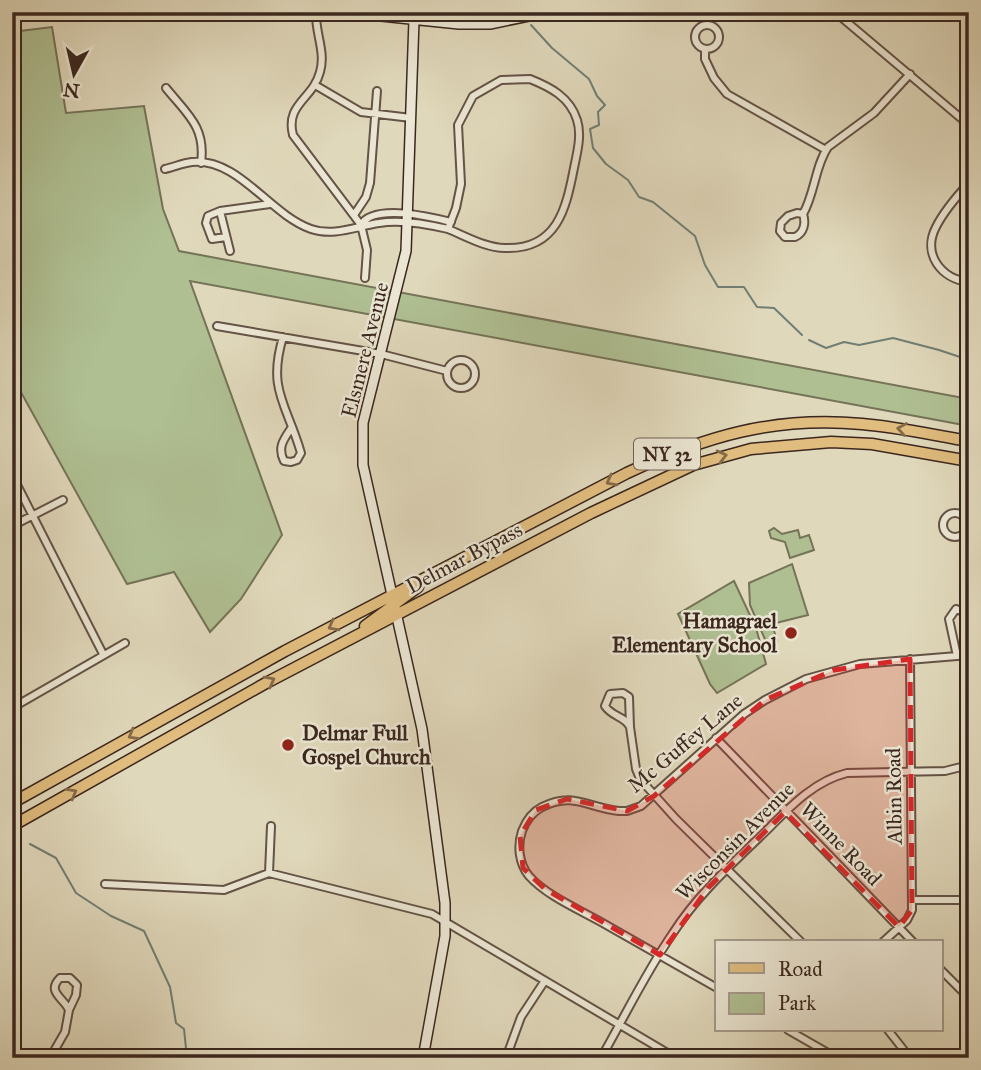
<svg xmlns="http://www.w3.org/2000/svg" width="981" height="1070" font-family="'IM FELL Great Primer',serif">
<rect width="100%" height="100%" fill="#e0d8bb"/>
<filter id="stains"><feTurbulence type="fractalNoise" baseFrequency=".00286" numOctaves="4"/><feColorMatrix values="0 0 0 0 .2 0 0 0 0 .09 0 0 0 0 .02 0 0 0 .5 -.17"/></filter>
<radialGradient id="worn" r=".72"><stop offset=".6" stop-color="#630" stop-opacity="0"/><stop offset="1" stop-color="#630" stop-opacity=".3"/></radialGradient>
<path fill="#afbf92" stroke="#757358" stroke-width="2" d="M52,27L66,113L144,106L163,209L179,251L969,399V426L190,281L282,535L241,599L210,632L174,572L127,584L12,376V32Z
M774,528L782,534L798,530L800,538L809,535L814,550L790,558L785,542L771,538L769,531Z
M792,564L808,615L772,624L777,641L767,644L750,605L749,583Z
M734,581L756,628L766,664L717,693L710,684L678,614Z"/>
<g fill="none" stroke-linecap="round" stroke-linejoin="round">
<path stroke="#707f75" stroke-width="2" d="M531,25L552,48L589,79L597,96L605,105L598,112L599,125L590,129L593,148L606,164L628,180L639,197L653,202L695,236L705,265L718,287H744L757,307L774,308L802,335
M809,340L826,348L844,342L859,345L893,338L939,350L963,358L969,364
M30,844L56,858L76,893L111,916L144,931L170,987L176,1023L184,1029L187,1058"/>
<defs>
<path id="minor" d="M316,12C315,33 326,52 320,72C313,99 285,104 293,135L361,225L367,250L365,278
M835,12L969,125
M695 37a12 12 0 1 1 24 0a12 12 0 1 1-24 0Z
M705,49V59L714,78L727,94L826,150
M530,79C550,87 570,97 577,120C582,135 577,153 574,168C566,209 557,250 505,248C486,248 465,236 448,229L456,208L461,184L458,125L473,96L501,80Z
M315,85L361,112L411,118
M166,88C187,114 206,127 201,163
M165,169C174,167 183,163 192,162C239,158 269,214 311,229C334,237 357,226 379,223C401,219 427,224 448,229
M969,183C957,196 944,211 936,227C922,254 941,279 969,282
M220,211L208,216L206,223L212,239L226,237
M797,213L803,214C806,223 804,233 795,237H785L780,231L781,223L788,216Z
M803,214C815,193 815,166 828,147L874,113L910,74
M354,215L366,197L370,183L377,91
M361,225C373,203 432,217 451,222
M230,251L220,211L270,204
M217,326L381,354L447,371
M283,337C267,390 287,404 301,453L297,460L291,462L284,461C277,447 284,439 292,427
M447 374a14 14 0 1 1 28 0a14 14 0 1 1-28 0Z
M12,475L103,654
M943 525a12 12 0 1 1 24 0a12 12 0 1 1-24 0Z
M12,526L63,500
M957,656L949,619L956,609L969,614
M12,708L125,643
M630,727C625,716 612,717 605,706L610,694L623,693L629,697L630,727L636,769L640,779L676,819L801,942
M716,738L913,942
M269,873L271,826
M105,884L224,890L269,873L432,914L676,1058
M912,900H969
M883,942L907,920L912,910L910,659
M941,970L969,998
M60,978H70L77,985L76,995L69,1010C64,998 46,992 60,978Z
M717,988C678,966 640,944 601,922C578,909 547,896 529,876C519,864 517,846 522,831C526,821 532,812 542,807C574,791 588,808 619,811H627L641,806L744,714L765,700L806,679L860,664L969,655
M788,1030L837,1058
M888,1030L910,1058
M50,1058L65,1032L69,1010
M506,1058L521,1017L544,982
M601,1058C625,1016 646,972 673,933C698,894 733,863 766,831C790,807 814,781 847,773L945,771L969,765"/>
<path id="secondary" d="M342,12L459,24H490L548,12
M12,17L50,12
M414,20L406,251L363,423V465L422,729L445,903V936L423,1058"/>
<path id="primary" d="M365,626L418,587
M12,803L285,651L627,473C706,436 774,416 862,424C898,427 933,435 969,441
M12,826L266,683L591,513L693,465L751,449L831,442L872,444L969,461"/>
</defs>
<use href="#minor" stroke="#645346" stroke-width="10"/>
<use href="#secondary" stroke="#3b271f" stroke-width="12"/>
<use href="#primary" stroke="#3b271f" stroke-width="13"/>
<use href="#minor" stroke="#ebe6d3" stroke-width="6"/>
<use href="#secondary" stroke="#ebe6d3" stroke-width="9"/>
<use href="#primary" stroke="#e0bc7e" stroke-width="10"/>
</g>
<defs><path id="oneway-chevron" d="M-2-3.5L2.5 0L-2 3.5" fill="none" stroke-width="1.6" stroke-linecap="round" stroke-linejoin="round" transform="scale(1.75)"/></defs>
<g stroke="#856a4a">
<use href="#oneway-chevron" transform="translate(902 429) rotate(-171)"/>
<use href="#oneway-chevron" transform="translate(722 456) rotate(-14)"/>
<use href="#oneway-chevron" transform="translate(611 481) rotate(152)"/>
<use href="#oneway-chevron" transform="translate(333 626) rotate(152)"/>
<use href="#oneway-chevron" transform="translate(270 681) rotate(-28)"/>
<use href="#oneway-chevron" transform="translate(133 735) rotate(150)"/>
<use href="#oneway-chevron" transform="translate(72 793) rotate(-30)"/>
</g>
<path fill="#d62828" fill-opacity="0.2" stroke="#d62828" stroke-width="5" stroke-dasharray="14 9" stroke-linejoin="round" d="M910,659L912,910L899,927L785,812L708,888L660,955L545,889L523,868L520,836L536,810L567,799L627,811L654,796L765,700L834,670Z"/>
<g fill="#8f2418" stroke="#ebe6d3" stroke-width="2.5">
<circle cx="791" cy="633" r="7"/>
<circle cx="288" cy="745" r="7"/>
</g>
<g text-anchor="middle" dominant-baseline="central" stroke-width="5" stroke-linejoin="round" paint-order="stroke">
<rect fill="#ebe6d3" stroke="#706055" stroke-width="2" x="634" y="438.5" width="66" height="31" rx="5"/>
<g font-size="19" font-weight="bold" fill="#3b271f">
<text x="667" y="454">NY 32</text>
</g>
<g font-size="21" fill="#3b271f" stroke="#ebe6d3">
<text transform="translate(365 350) rotate(-76)">Elsmere Avenue</text>
<text transform="translate(464 558) rotate(-28)">Delmar Bypass</text>
<text transform="translate(685 743) rotate(-40)">Mc Guffey Lane</text>
<text transform="translate(894 796) rotate(-91)">Albin Road</text>
<text transform="translate(735 841) rotate(-45)">Wisconsin Avenue</text>
<text transform="translate(841 844) rotate(46)">Winne Road</text>
</g>
<g font-size="21" font-weight="bold" fill="#3b271f" stroke="#ebe6d3" text-anchor="end">
<text x="777" y="621">Hamagrael<tspan x="777" dy="24">Elementary School</tspan></text>
<text x="302" y="733" text-anchor="start">Delmar Full<tspan x="302" dy="24">Gospel Church</tspan></text>
</g>
</g>
<rect width="981" height="1070" fill="none" stroke="#e0d8bb" stroke-width="42"/>
<rect x="14" y="14" width="953" height="1042" fill="none" stroke="#3b271f" stroke-width="3.5"/>
<rect x="21" y="21" width="939" height="1028" fill="none" stroke="#3b271f" stroke-width="2"/>
<rect x="715" y="940" width="228" height="91" fill="#ebe6d3" stroke="#a59a8b" stroke-width="2"/>
<rect x="729" y="963" width="35" height="10" fill="#e0bc7e" stroke="#a59a8b" stroke-width="2"/>
<text x="778" y="976" font-size="21" fill="#3b271f">Road</text>
<rect x="729" y="993" width="35" height="21" fill="#afbf92" stroke="#a59a8b" stroke-width="2"/>
<text x="778" y="1010" font-size="21" fill="#3b271f">Park</text>
<g transform="translate(74 74) rotate(188)" stroke="#ebe6d3" stroke-width="5" paint-order="stroke">
<path d="M0-5L12 26L0 18L-12 26Z" fill="#3b271f"/>
<text y="-10" font-size="19" font-weight="bold" text-anchor="middle" fill="#3b271f">N</text>
</g>
<rect width="100%" height="100%" filter="url(#stains)"/>
<rect width="100%" height="100%" fill="url(#worn)"/>
</svg>
